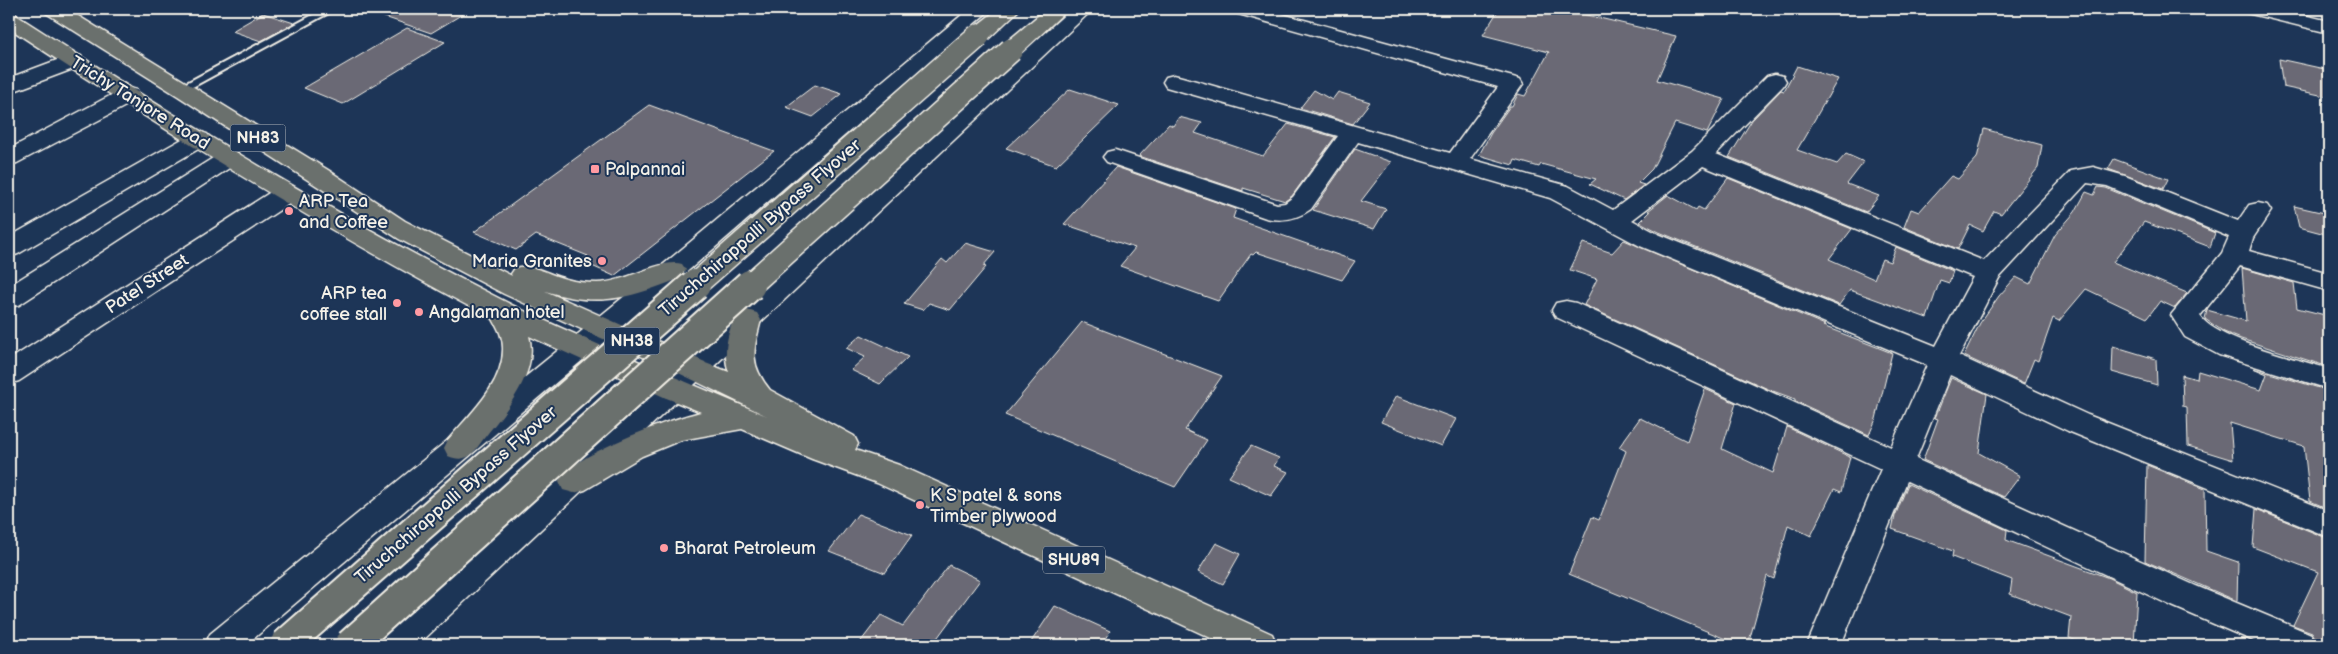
<svg xmlns="http://www.w3.org/2000/svg" width="2338" height="654" font-family="'Balsamiq Sans',sans-serif">
<rect width="100%" height="100%" fill="#1d3557"/>
<filter id="ink" filterUnits="userSpaceOnUse"><feTurbulence type="fractalNoise" baseFrequency=".02" numOctaves="2"/><feDisplacementMap in="SourceGraphic" scale="10" xChannelSelector="R" yChannelSelector="G"/><feConvolveMatrix kernelMatrix="1 2 1 2 8 2 1 2 1" color-interpolation-filters="sRGB"/></filter>
<g filter="url(#ink)">
<path fill="#6a6974" stroke="#f4f1e8" d="M370,9H471L431,33L370,12Z
M1499,9H1545L1557,12L1561,9L1676,36L1657,80L1724,99L1707,133L1675,123L1652,169L1638,183L1644,185L1624,200L1590,184L1596,179L1541,164L1539,167L1515,160L1513,165L1479,155L1491,133L1510,106H1512L1518,94L1525,96L1549,52L1483,35Z
M263,13L294,23L261,41L232,31Z
M407,28L445,42L343,104L304,88Z
M2279,59L2329,70V97L2283,87Z
M1797,66L1838,79L1797,150L1837,164L1846,154L1864,162L1847,184L1879,196L1866,212L1729,157L1752,120L1781,90L1784,91Z
M815,85L842,94L813,117L786,107Z
M1070,89L1119,105L1056,166L1006,148Z
M1314,90L1332,100L1338,92L1370,102L1353,124L1300,108Z
M649,105L774,151L614,276L581,261L588,256L536,235L516,250L474,232Z
M1179,117L1202,123L1195,133L1263,156L1288,124L1335,137L1292,196L1285,201L1243,188V191L1139,156L1169,124L1173,126Z
M1984,129L2042,145L2038,168L2001,214L1994,211L1983,231L1970,225L1958,249L1904,227L1911,209L1919,212L1951,176L1958,179L1977,158Z
M1355,149L1391,162L1361,201L1386,209L1374,229L1313,210Z
M2114,159L2168,179L2163,189L2108,169Z
M1116,167L1236,209L1233,218L1355,261L1342,280L1256,252L1253,255L1251,254L1218,301L1120,266L1135,248L1064,224Z
M1728,178L1852,229L1829,259L1874,279L1882,259L1890,262L1896,247L1953,271L1949,283L1940,280L1927,318L1850,290L1839,305L1659,232L1640,222L1650,212L1648,211L1668,195L1696,210L1698,207L1704,210Z
M2098,187L2106,188L2215,233L2210,247L2144,222L2113,262L2187,293L2175,308L2160,301L2147,318L2086,289L2059,321L2053,318L2038,361L2034,359L2024,384L1964,356L1980,323L1999,296L2016,277L2030,284L2055,235L2075,212L2086,192L2094,195Z
M2294,206L2329,214V235L2299,227Z
M1624,240L1825,325L1823,326L1892,353L1876,419L1869,435L1795,401V399L1770,390L1584,305L1597,279L1570,270L1583,243L1612,253Z
M965,243L995,252L983,266L986,267L950,310L929,303L923,310L904,304L942,259L947,263Z
M2242,268L2294,283L2297,308L2329,316V367L2241,339L2224,332L2205,319L2207,310L2246,321Z
M1082,322L1222,376L1185,430L1207,440L1175,487L1005,415Z
M861,335L908,357L880,384L851,370L865,357L846,348Z
M2113,346L2156,359L2157,385L2112,372Z
M2253,368L2329,391V509L2310,501L2304,446L2230,423L2233,460L2188,446L2187,407L2183,406L2182,375L2197,379L2198,371L2261,390L2267,374Z
M1951,378L1987,394L1979,453L2020,476L2004,497L1923,460L1938,419L1935,418Z
M1705,389L1736,403L1722,449L1773,473L1787,427L1850,457L1841,492L1834,489L1811,536L1788,525L1774,579L1767,576L1748,645H1740L1569,574L1592,517L1599,520L1626,451L1619,447L1640,418L1687,441Z
M1396,396L1456,419L1441,446L1381,422Z
M1251,446L1279,458L1274,466L1288,472L1271,496L1229,477Z
M2147,465L2205,489L2206,551L2238,562L2237,601L2145,561Z
M1908,484L2007,530L2006,540L2109,578L2137,592L2134,645H2087L2069,638L2071,617L2010,594L2012,580L1952,557L1953,551L1892,529L1895,516Z
M2256,509L2329,539V644L2314,636L2312,632L2293,625L2318,572L2253,547Z
M858,514L912,535L885,573L829,551Z
M1216,543L1240,554L1223,584L1198,572Z
M949,565L980,580L935,641L944,645H858L881,615L903,626Z
M1055,606L1110,631L1101,645H1029Z"/>
<g fill="none" stroke-linecap="round" stroke-linejoin="round">
<defs>
<path id="service" d="M324,9H336L187,90L183,91L177,88Z"/>
<path id="minor" d="M1232,9H1264L1520,79L1523,84L1470,159L1568,186L1613,210L1692,151L1767,76L1775,74L1783,76L1786,81L1783,86L1716,154L1984,261L2071,171L2093,167L2125,176L2238,221L2249,205L2258,203L2267,205L2271,211L2253,238L2249,251L2329,273V291L2240,266L2200,316C2217,341 2298,359 2329,369V389L2219,355L2185,337L2171,315L2222,253L2229,237L2107,186L2087,183L1999,278L1959,356L2088,415L2329,511V537L2068,431L1950,375L1916,459L2196,586L2311,634L2316,645H2263L2172,606L1907,481L1841,645H1807L1881,469L1556,317L1552,310L1556,303L1566,301L1576,303L1891,447L1927,365L1640,246L1550,198L1358,142L1311,209C1297,219 1283,222 1266,218L1107,162L1103,157L1107,152L1115,150L1277,204L1285,203L1293,197L1338,136L1166,87L1163,82L1166,77L1174,75L1182,77L1450,153L1498,87L1235,13ZM1703,166L1973,277L1936,346L1658,234L1632,220Z
M2244,9H2279L2329,21V33L2247,13Z
M73,54L81,56L84,61L81,66L9,93V78Z
M129,88L137,90L140,95L137,100L17,163L9,165V149L121,90Z
M199,132L207,134L211,139L207,144L18,254L9,257V237L191,134Z
M229,151L237,153L241,158L237,163L19,305L9,307V286L221,153Z
M286,186L295,188L298,194L295,200L19,381L9,384V360L277,188Z"/>
<path id="tertiary" d="M969,9H991L682,276L246,645H205L210,634L664,264Z
M1071,9H1093L418,645H378L383,634Z"/>
<path id="primary" d="M747,310L757,313L761,320C753,351 749,364 770,390L854,436L858,444L855,450L899,465L1272,634L1277,645H1226L877,483L812,459L742,429L681,440L642,456L585,490L574,493L563,490L559,481C573,454 670,419 701,412L664,397L660,389L664,381L674,378L684,381L767,416L685,376L681,369L685,362L695,359L729,372C722,354 728,329 737,313Z"/>
<path id="trunk" d="M43,9H67L328,170L405,221L512,276L511,274L515,268C533,263 549,275 566,279C576,282 587,283 597,283C625,283 662,258 682,264L686,270C680,280 668,283 657,287C615,302 588,304 545,291L705,362L709,369L705,376L695,379L685,376L504,294L399,239L178,96L46,13Z
M998,9H1020L986,41L978,42L970,41L967,36L970,31Z
M1046,9H1068L1019,55L1011,56L1003,55L1000,50L1003,45Z
M9,13L16,15C177,119 341,219 512,305C569,333 627,356 684,381L688,389L684,397L674,400L664,397L529,336C539,372 506,411 485,437C480,443 474,454 467,457C460,460 456,459 448,456L444,448L448,440C469,415 504,384 503,348C503,337 498,328 493,319C326,231 166,132 9,28Z"/>
</defs>
<use href="#service" stroke="#f4f1e8" stroke-width="4"/>
<use href="#minor" stroke="#f4f1e8" stroke-width="3"/>
<use href="#tertiary" stroke="#f4f1e8" stroke-width="3"/>
<use href="#primary" stroke="#f4f1e8" stroke-width="3"/>
<use href="#trunk" stroke="#f4f1e8" stroke-width="3"/>
<use href="#service" fill="#1d3557" fill-rule="evenodd"/>
<use href="#minor" fill="#1d3557" fill-rule="evenodd"/>
<use href="#tertiary" fill="#1d3557" fill-rule="evenodd"/>
<use href="#primary" fill="#6b706d" fill-rule="evenodd"/>
<use href="#trunk" fill="#6b706d" fill-rule="evenodd"/>
<defs>
<path id="trunk-bridge-far1" d="M694,286L978,36
M749,286L1011,50"/>
<path id="trunk-bridge" d="M285,645L695,285
M350,645L750,285"/>
</defs>
<use href="#trunk-bridge-far1" stroke="#f4f1e8" stroke-width="26" stroke-linecap="butt"/>
<use href="#trunk-bridge" stroke="#f4f1e8" stroke-width="34" stroke-linecap="butt"/>
<use href="#trunk-bridge-far1" stroke="#6b706d" stroke-width="23"/>
<use href="#trunk-bridge" stroke="#6b706d" stroke-width="30"/>
</g>
</g>
<g fill="#ff9aa2" stroke="#1d3557" stroke-width="2">
<rect x="590" y="164" width="10" height="10" rx="2.5"/>
<circle cx="289" cy="211" r="5"/>
<circle cx="602" cy="261" r="5"/>
<circle cx="397" cy="303" r="5"/>
<circle cx="419" cy="312" r="5"/>
<circle cx="920" cy="505" r="5"/>
<circle cx="664" cy="548" r="5"/>
</g>
<g text-anchor="middle" dominant-baseline="central" stroke-width="4" stroke-linejoin="round" paint-order="stroke">
<g fill="#1d3557" stroke="#b4b9bc" stroke-width="1">
<rect x="230.5" y="124.5" width="55" height="27" rx="4"/>
<rect x="604.5" y="327.5" width="55" height="27" rx="4"/>
<rect x="1043" y="546.5" width="62" height="27" rx="4"/>
</g>
<g font-size="16" font-weight="bold" fill="#f4f1e8">
<text x="258" y="138">NH83</text>
<text x="632" y="341">NH38</text>
<text x="1074" y="560">SHU89</text>
</g>
<g font-size="18" fill="#f4f1e8" stroke="#1d3557">
<text transform="translate(140 103) rotate(32)">Trichy Tanjore Road</text>
<text transform="translate(760 228) rotate(-41)">Tiruchchirappalli Bypass Flyover</text>
<text transform="translate(147 284) rotate(-33)">Patel Street</text>
<text transform="translate(456 495) rotate(-41)">Tiruchchirappalli Bypass Flyover</text>
</g>
<g font-size="18" fill="#f4f1e8" stroke="#1d3557" text-anchor="start">
<text x="605" y="169">Palpannai</text>
<text x="299" y="201">ARP Tea<tspan x="299" dy="21">and Coffee</tspan></text>
<text x="592" y="261" text-anchor="end">Maria Granites</text>
<text x="387" y="293" text-anchor="end">ARP tea<tspan x="387" dy="21">coffee stall</tspan></text>
<text x="429" y="312">Angalaman hotel</text>
<text x="930" y="495">K S patel &amp; sons<tspan x="930" dy="21">Timber plywood</tspan></text>
<text x="674" y="548">Bharat Petroleum</text>
</g>
</g>
<rect width="2338" height="654" fill="none" stroke="#1d3557" stroke-width="30"/>
<rect x="15" y="15" width="2308" height="624" fill="none" stroke="#f4f1e8" stroke-width="2" filter="url(#ink)"/>
</svg>
